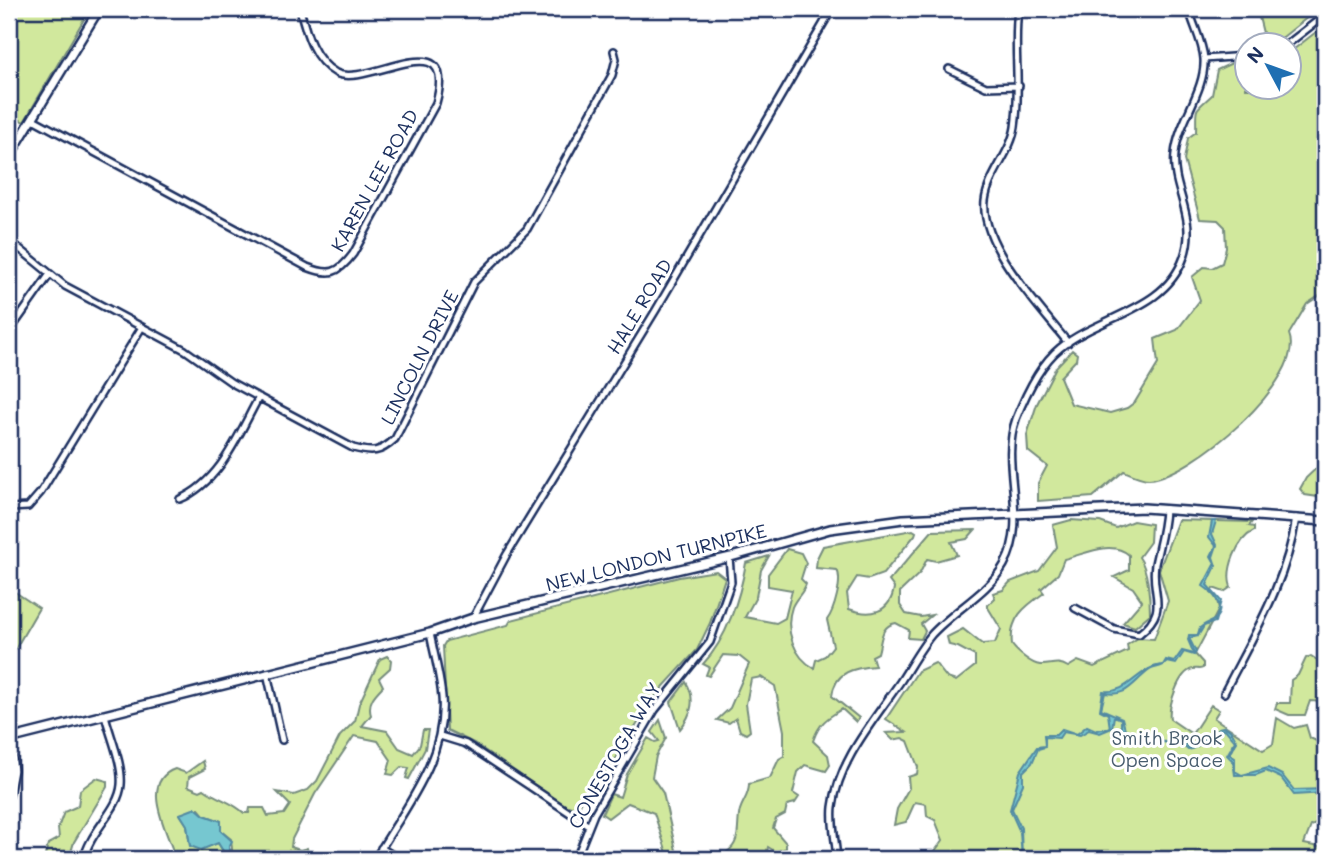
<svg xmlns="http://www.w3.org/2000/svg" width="1334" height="868" font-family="Mali,sans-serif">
<rect width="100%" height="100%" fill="#fff"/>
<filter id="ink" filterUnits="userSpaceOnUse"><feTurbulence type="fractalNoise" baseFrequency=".0143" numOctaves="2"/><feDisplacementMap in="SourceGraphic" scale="14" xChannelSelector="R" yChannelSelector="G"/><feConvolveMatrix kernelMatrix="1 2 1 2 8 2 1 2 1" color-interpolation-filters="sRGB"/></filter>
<g filter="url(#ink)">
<path fill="#d1e89d" stroke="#768c7e" stroke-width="2" d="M9,9H76L87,14L24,122L9,113Z
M1257,9H1318L1283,37L1266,45Z
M1325,25V292L1307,304L1289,334C1307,379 1191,477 1149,479C1141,479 1131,474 1124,471L1093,497L1038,501V483L1047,466L1028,451L1027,435L1037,404L1056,367L1072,350L1077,354L1076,360L1060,377L1071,404L1110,413L1127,408L1135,402L1158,364L1155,339L1177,330L1200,300L1192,277L1204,267L1212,268L1222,263L1226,248L1225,227L1218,220L1200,219L1184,160L1188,138L1196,132C1197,106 1192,113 1212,95L1217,70L1234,62H1246V88H1288L1289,53Z
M1325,460V498L1305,495L1300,489L1306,478Z
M1071,520L1100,522L1116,528L1133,521L1151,524L1150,542L1139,557C1148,569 1150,598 1150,614L1135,627L1123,623L1142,601L1133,588L1114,577L1129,570V555C1111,539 1083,555 1064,559L1058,574L1041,589L1044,593C1024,607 1009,618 1012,645C1017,652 1031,664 1040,665C1051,666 1056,660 1068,667L1078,661L1094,667L1128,651L1127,645L1138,638L1154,639L1168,601L1159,570L1178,520L1252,522L1249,526L1254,527V531C1237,539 1225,570 1231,587L1224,592L1213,588L1211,593L1216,596L1219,609L1195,654L1203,663V668C1200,670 1196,668 1193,669C1178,672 1168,707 1170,719L1192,734L1211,705L1219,710L1214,718L1263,750L1273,744L1277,718L1294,728L1306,725L1310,738L1325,745V789L1318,790L1320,794L1325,793V820L1311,826L1304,844L1319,847L1325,845V859H929L943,840L935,820L927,816L926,804L915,802L906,822L894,825L897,809L909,788L908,777L917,774L918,767L908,741L902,738L893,740L886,733L906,732L886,719L918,671L935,663L947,678L956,681L975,666V656L958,647L949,645L947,637L963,629L982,644L995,643L1001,629L987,606L995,598L993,593L1003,590L1010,582L1039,571L1057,547L1053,525Z
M913,530L916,532L915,535L883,574L869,579L857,577L847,593L849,609C871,617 890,613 894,588L889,581L932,531L975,530L967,539L951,542L957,555L936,561L927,559L920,573L900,592V605L906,614L921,617L932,615L921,624L925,631L921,639L908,638L909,630L896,623C880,626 882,639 878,653L872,656L875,666C854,668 835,671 832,696L859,718L856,722L842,709C827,718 819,723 813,741L828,755L830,765L826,771L805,765L798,772L793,793L799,797L795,803L787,805L785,814L776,819L773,828L786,843V848L776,852L768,847L767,851L772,853L771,859H727V852C742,842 736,825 740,810C743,800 749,796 749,784L770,778L779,759L784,756V731L775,686L761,677L751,679L746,704L750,731L746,734L740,731L736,718L729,723L717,720L730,708L749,664L739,656L723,655L709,676L706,675L709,667L703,664C727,639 740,597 746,563L769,556L761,570L756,597L745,617L776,623L785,618L792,590L768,586V574L787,549L801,553L806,563L801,579L806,584C803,594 796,597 792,607C784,630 794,657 814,668L816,660L825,656L833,646L827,620C834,611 843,580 837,570L816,568L817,558L823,546Z
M716,571L725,578L710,623L697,650L654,697L612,765L582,797L579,809L564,805L474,743L447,730L443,646L446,641L508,625L511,620L679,577Z
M9,588L39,608L9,660Z
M387,656L391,660L390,668L379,678L383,686C375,694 367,702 371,715L362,726L387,731L399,748L413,754L420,745L423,730H428L425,749L409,779L406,778L409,768L401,767L393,775L387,774L391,760L378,741L354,736L315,794L292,839L291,847L300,850L307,848L309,859H233L231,839L221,831V821L204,815L199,809L180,814L187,825L190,846L202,849L218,843L228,859H176C168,833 138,782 175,769L186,773L203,761L205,769L189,777L188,786L200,791L204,789C219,800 231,801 244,813H249L250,808H264L268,816L284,814L290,805L277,792L294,795L308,790L317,781L340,736L355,721L359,704L380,659Z
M1311,656L1325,665V702L1310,701L1305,715H1289L1275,709L1277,703H1290L1291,680L1298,675L1306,658Z
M686,682C696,698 692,715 680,729L671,702Z
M660,720L666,738L656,756L652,777L663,793L678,859H669L654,813L628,803L608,818L602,814L611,794L620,797L627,774L648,738L655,742L659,741L652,732Z
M96,778L107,781V787L74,842L69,859H44L48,844L59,838L58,828L64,812L78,806L80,790Z"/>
<path fill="#76c7d0" stroke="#528aa2" stroke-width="2" d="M1212,521H1216L1212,534L1217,545L1213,557L1216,566L1207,585L1221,601L1215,622L1204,626L1198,636L1189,638L1196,652L1194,655L1184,652L1176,664L1167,662C1161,669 1153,666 1147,672C1131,685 1126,697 1105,693L1101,709L1122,718L1125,729C1144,735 1162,747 1183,742L1189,748C1208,743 1223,707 1237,742L1229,754L1235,758V771L1242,775L1268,768L1282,775L1294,790L1325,789V793L1294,795L1281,778L1266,771L1256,775H1235L1233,761L1227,755L1235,741L1225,729C1211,730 1202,748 1188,750C1177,738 1138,745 1121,728V719L1114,716L1112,728L1100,733L1089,730L1080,735L1063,732L1059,738L1045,737V747L1038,749L1032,763L1023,772V784L1012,809L1021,828L1022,859L1020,832L1010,810L1020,772L1037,747L1045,746L1044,735H1056L1062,729L1077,734L1087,726L1096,730L1110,728L1108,714L1100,710L1103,691C1130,694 1137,667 1163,665L1166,660L1174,662L1182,651L1194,654L1188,640L1189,635H1198L1200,628C1204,624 1211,622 1215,619C1227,607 1212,592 1203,586L1215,563L1211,556L1216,546L1209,537Z
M196,808L204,815L221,821V831L232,841L229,847L233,859H228L218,843L201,850L190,846L187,825L180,814Z"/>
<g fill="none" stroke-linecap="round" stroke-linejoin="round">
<defs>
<path id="minor" d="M1018,9C1013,48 1021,87 1015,127C1011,153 988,175 985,201C980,246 1041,308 1068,343
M1285,46L1325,15
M1204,59L1246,56
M949,69L986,87L1019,86
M33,119L307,267C330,276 338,274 353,254L436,103C459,20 367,89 336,73C313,60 306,33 300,9
M9,240L65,286L185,350L232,383L353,448C372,453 380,453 395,439L474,282L527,229L612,75L616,59L614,51
M9,332L50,274
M180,499C221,481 238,435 259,397
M9,508L28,507L41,492L142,327
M1075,608L1114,629L1139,634C1171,609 1150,595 1155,564C1159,545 1164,529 1165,510
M473,618L507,554L656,310L832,9
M267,673L282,740
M1224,693C1253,636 1287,581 1296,518
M440,736L466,744L588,825
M9,796L14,770L10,739
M381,848L399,859
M84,859C89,832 119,810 121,785C123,764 110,736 105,715
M375,859C404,809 447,758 442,697C440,675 434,654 430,633
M576,859L594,814L655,710L710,642L731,582L729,557
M837,859C836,843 831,823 833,807C838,761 875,719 900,682C910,667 920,648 932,634C954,610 988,593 1004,565C1030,519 999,466 1016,419C1025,396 1040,364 1060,348C1101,315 1165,311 1184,257C1198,216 1171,190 1175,154C1178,122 1206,90 1204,59C1203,43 1193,25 1189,9"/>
<path id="tertiary" d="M9,157L99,9
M9,739L430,633L473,618L731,557L830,529L903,519L1144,508L1325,521"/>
</defs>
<use href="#minor" stroke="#1b2f5e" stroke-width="10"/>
<use href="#tertiary" stroke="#1b2f5e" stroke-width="12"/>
<use href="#minor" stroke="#fff" stroke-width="5"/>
<use href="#tertiary" stroke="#fff" stroke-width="7"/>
</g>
</g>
<g text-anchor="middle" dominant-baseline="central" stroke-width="6" stroke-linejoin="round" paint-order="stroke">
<g font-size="19" fill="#1b2f5e" stroke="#fff">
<text transform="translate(374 180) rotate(-61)">KAREN LEE ROAD</text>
<text transform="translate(639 306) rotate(-59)">HALE ROAD</text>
<text transform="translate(419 357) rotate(-63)">LINCOLN DRIVE</text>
<text transform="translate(656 557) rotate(-14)">NEW LONDON TURNPIKE</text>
<text transform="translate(614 755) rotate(-60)">CONESTOGA WAY</text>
</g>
<g font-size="19" fill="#485d6e" stroke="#fff">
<text x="1167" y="737">Smith Brook<tspan x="1167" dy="22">Open Space</tspan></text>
</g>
</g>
<rect width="1334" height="868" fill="none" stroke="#fff" stroke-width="35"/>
<rect x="18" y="18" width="1299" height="833" fill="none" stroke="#1b2f5e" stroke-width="2.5" filter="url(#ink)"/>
<g transform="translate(1268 66) rotate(311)"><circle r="33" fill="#ffffff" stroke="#a4acbf" stroke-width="2"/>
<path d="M0-5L12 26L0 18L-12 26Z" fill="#1f6fb2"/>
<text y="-10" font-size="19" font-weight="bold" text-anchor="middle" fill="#1b2f5e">N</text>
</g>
</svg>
